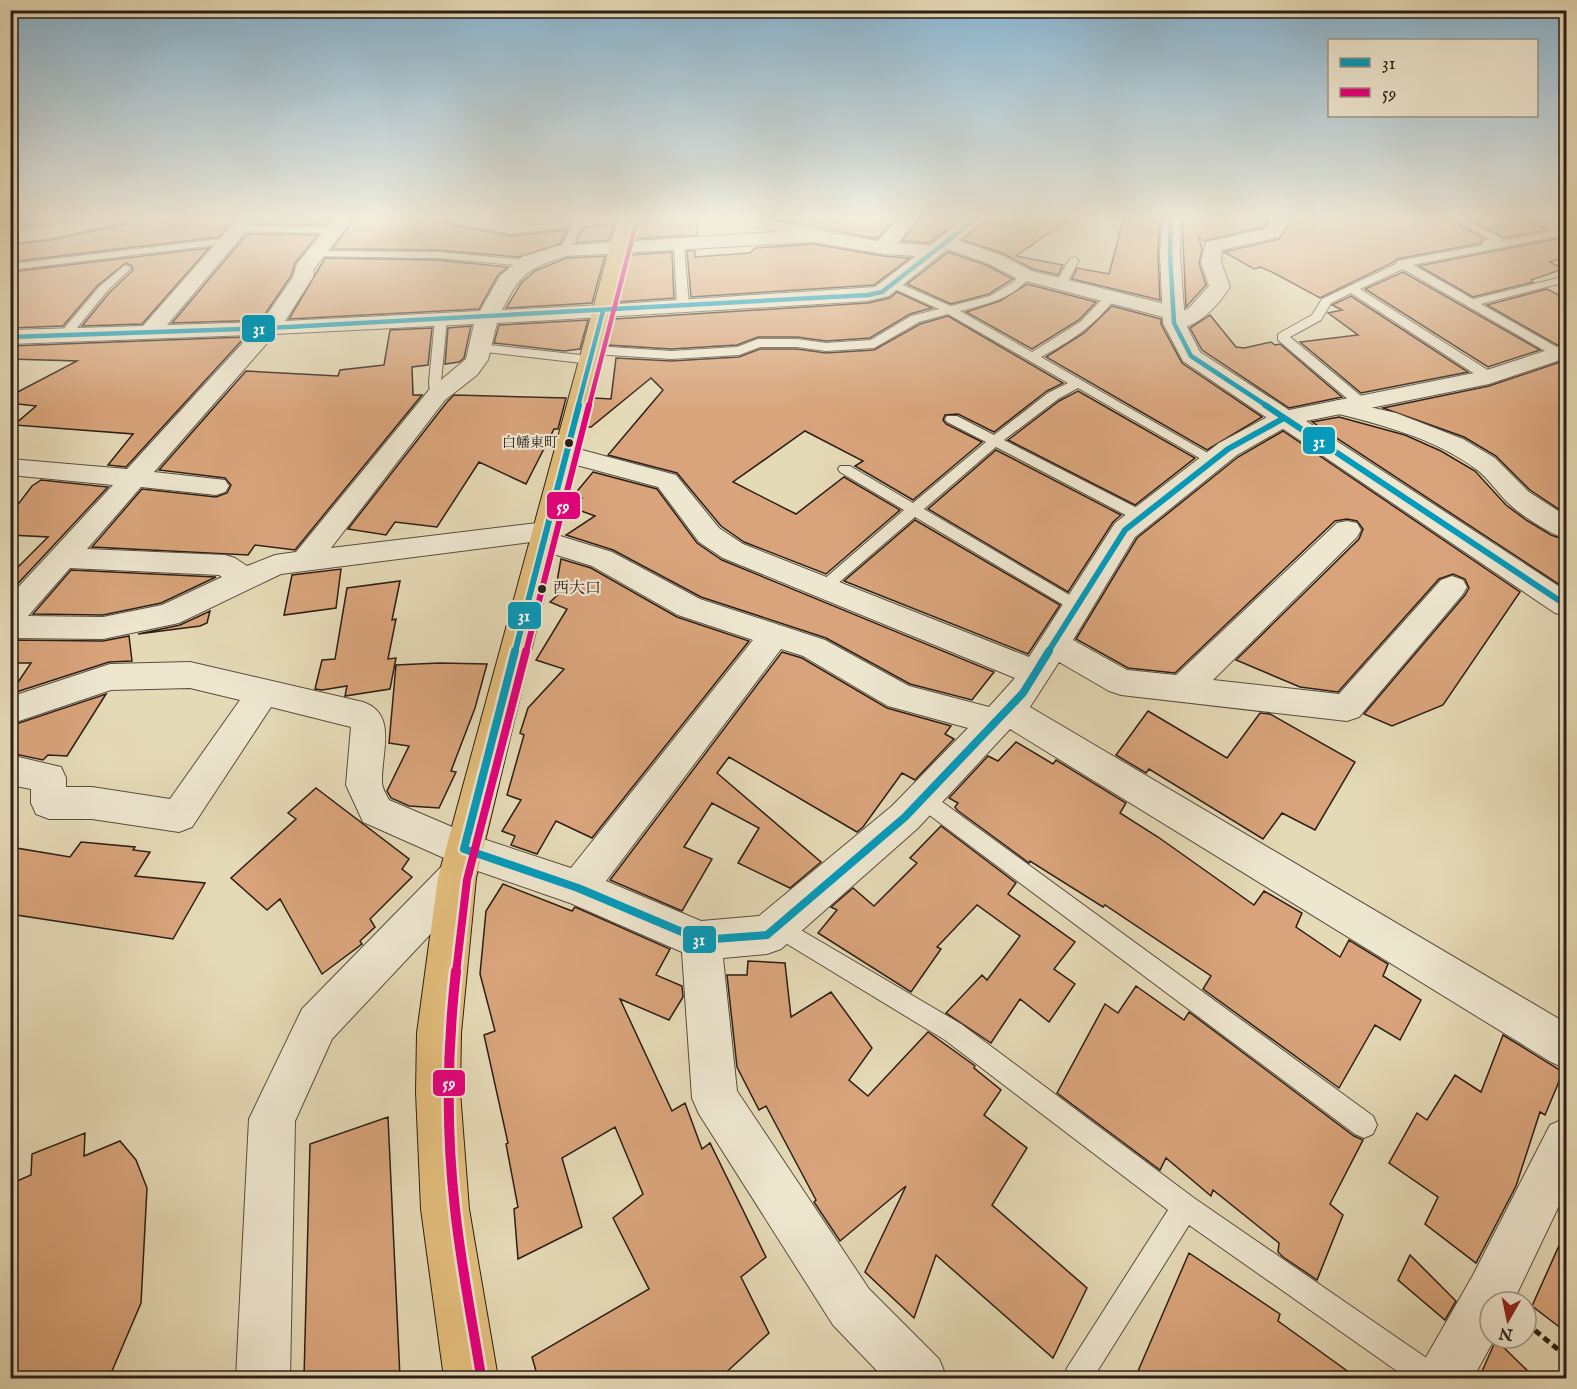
<svg xmlns="http://www.w3.org/2000/svg" width="1577" height="1389" font-family="'IM FELL English','Noto Serif JP',serif">
<rect width="100%" height="100%" fill="#e5dab6"/>
<filter id="stains"><feTurbulence type="fractalNoise" baseFrequency=".00333" numOctaves="4"/><feColorMatrix values="0 0 0 0 .2 0 0 0 0 .09 0 0 0 0 .02 0 0 0 .5 -.17"/></filter>
<radialGradient id="worn" r=".72"><stop offset=".6" stop-color="#630" stop-opacity="0"/><stop offset="1" stop-color="#630" stop-opacity=".3"/></radialGradient>
<path fill="#d9a47b" stroke="#2c1e17" stroke-width="1.5" d="M22,217H86L14,228Z
M132,217H236L219,237L10,262V245L51,240L128,223Z
M260,217H332L326,225L255,224Z
M356,217H441L445,223L511,236L567,230L560,244L519,257L437,250L332,249Z
M659,217H698L697,235L633,239L637,221L659,222Z
M785,217H801L822,221L828,217H896L877,239L782,220Z
M920,217H964L929,243L902,241Z
M989,217H1072L1016,256L1063,265L1058,275L1033,269L1002,253L963,240Z
M1124,217H1160L1158,254L1160,300L1072,279L1077,268L1109,274Z
M1182,217H1271L1263,227L1204,241L1199,238L1202,250L1199,263L1206,285L1186,307Z
M1295,217H1447L1483,238L1481,243L1397,259L1394,262L1320,298L1272,272L1260,267L1254,269L1224,252L1279,239Z
M1465,217H1500V223L1525,219L1547,230L1504,238Z
M614,224L609,240L576,243L583,228Z
M247,234L318,235L295,263L291,276L261,320L172,323Z
M1560,238L1566,241V257L1550,262L1563,269L1531,280L1533,282L1473,297L1419,266Z
M813,244L883,256L910,258L874,285L691,297L687,251H695V257L750,253L755,248Z
M209,248L142,324L82,326L109,293L133,270L132,266L126,263L97,286L63,326L10,328V272Z
M672,252L674,298L618,302L629,255Z
M948,252L986,265L1013,279L989,294L951,304L907,284Z
M605,256L592,303L506,308L522,282L535,271L566,258Z
M325,258L437,260L508,267L498,275L479,309L289,319Z
M1403,272L1540,350L1488,367L1365,289Z
M1027,284L1096,302L1079,320L1032,349L966,312L1000,301Z
M1547,289L1566,299V342L1557,345L1487,305Z
M897,292L932,308L910,314L870,338L826,341L797,337H758L737,345L671,349L607,345L614,319L868,303L890,298Z
M1351,296L1468,372L1361,393L1300,342L1358,335L1328,313L1342,310L1332,305Z
M1112,306L1161,319V324L1182,363L1262,417L1207,450L1046,357L1084,333Z
M1210,315L1236,347L1244,348L1271,342L1275,345L1280,344L1342,397L1289,408L1202,350L1190,328Z
M948,316L1063,383L1047,391L994,432L958,414L945,415L943,420L946,424L982,442L913,500L855,466L863,461L805,431L733,482L796,514L844,477L900,510L826,574L744,542L721,526L677,473L608,455L663,390L651,378L591,427H587L594,398L611,399L616,358L671,361L739,357L760,349H797L826,353L874,350L920,324Z
M588,320L580,349L564,351L494,343L499,325Z
M471,326L464,358L459,362L445,364L448,328Z
M432,328L428,365L412,367L413,395H422L295,550L255,545L248,555L92,547L142,489L216,497L227,493L231,485L225,478L159,470L246,371L338,376L340,370L384,365L390,330Z
M245,337L126,467L108,465L133,434L14,425L36,406L10,403V396L77,361L10,359V346Z
M1566,360V514L1530,490L1496,456L1464,437L1383,408L1489,386Z
M1078,391L1195,458L1135,505L1008,440L1059,401Z
M454,395L566,398L558,429H554L526,484L479,462L437,527L395,522L386,535L348,529L447,402Z
M1339,417L1405,435L1441,451L1475,471L1506,505L1526,520L1551,535L1566,540V589L1312,422Z
M1283,431L1520,592L1443,705L1392,726L1364,714L1465,595L1469,588L1465,579L1453,574L1439,579L1338,692L1300,687L1236,660L1359,539L1363,529L1357,521L1347,519L1335,521L1175,673L1128,668L1076,639L1137,538L1238,457Z
M996,450L1121,515L1113,522L1068,592L928,509Z
M593,472L657,489L697,543L722,560L994,672L972,700L910,684L826,638L701,597L613,550L566,535L595,516L573,508L582,498L574,495Z
M41,480L108,487L10,592V575L48,537L10,535V515L32,486Z
M915,520L1060,605L1028,654L844,581Z
M561,559L591,568L677,617L749,641L592,838L556,821L537,854L511,845L515,836L502,831L521,800L507,795L524,735L520,733L528,708L564,669L536,660L567,609L550,602L562,591L556,587Z
M341,569L336,608L284,615L292,575Z
M71,570L216,577L161,603L103,615L33,614Z
M400,581L392,620L396,619L388,659L396,658L390,689L345,696L347,686L322,690L315,689L322,660L335,659L347,588Z
M210,611L207,623L200,626L138,634L180,625Z
M129,636L132,661L109,662L10,694L31,663H10V640L103,641Z
M782,652L802,658L887,708L951,726L945,734L954,739L915,780L902,773L863,827L857,832L729,757L717,773L821,862L790,888L738,863L759,828L712,803L684,847L712,859L682,911L610,880Z
M439,663L487,664L475,708L451,771L456,772L439,808L409,806L391,798L387,791L409,746L389,743L396,665Z
M106,694L67,756L48,755L43,760L10,753V726Z
M1148,711L1227,758L1260,713L1270,714L1355,762L1315,830L1282,813L1263,839L1149,769L1146,773L1116,755Z
M1016,742L1053,764L1056,760L1126,803L1120,813L1158,837L1254,905L1264,891L1302,913L1296,927L1340,957L1349,940L1388,964L1383,976L1421,1000L1400,1040L1375,1025L1339,1088L1203,989L1211,976L1105,905L1103,907L1030,861L1029,863L957,810L955,807L958,803L949,798L988,756L998,761Z
M316,788L409,859L402,869L412,877L370,919L375,927L360,941L362,944L322,974L280,899L267,910L231,878L296,819L288,813Z
M941,826L1016,883L1008,894L1075,942L1054,969L1075,984L1049,1022L1020,999L991,1043L946,1013L982,975L987,980L1020,936L977,905L937,947L941,949L911,992L818,933L837,910L831,907L853,888L874,906L917,863L910,858Z
M81,842L135,847L133,850L150,852L135,876L205,883L173,939L10,914V847L70,857Z
M503,884L572,911L575,907L670,949L656,975L682,986L683,997L669,1020L620,999L672,1111L685,1103L702,1149L710,1143L766,1257L741,1277L769,1333L720,1378H538L532,1357L649,1289L613,1218L643,1194L615,1127L562,1158L582,1227L518,1259L514,1209L518,1207L506,1144L508,1143L484,1035L495,1031L480,974L486,911Z
M748,961L785,963L791,1017L831,992L872,1048L849,1080L868,1096L928,1032L975,1066L974,1068L1001,1090L984,1115L1027,1148L992,1205L1087,1288L1053,1358L936,1255L914,1318L865,1272L906,1186L840,1241L814,1202L816,1200L766,1106L759,1110L737,1067L727,975H747Z
M1136,986L1184,1020L1189,1012L1354,1136L1363,1140L1330,1204L1343,1215L1317,1280L1283,1257L1278,1252L1279,1243L1213,1190L1211,1196L1166,1158L1160,1170L1057,1093L1105,1004L1118,1013Z
M1503,1035L1563,1072L1545,1115L1540,1112L1516,1186L1476,1263L1425,1224L1438,1197L1389,1163L1417,1113L1427,1120L1455,1075L1481,1092Z
M388,1117L400,1378H304L310,1144Z
M85,1133L84,1156L120,1141L136,1160L147,1188L141,1303L109,1378H10V1184L31,1175L32,1154Z
M1566,1230V1332L1532,1306Z
M1189,1253L1280,1314L1278,1321L1357,1378H1135Z
M1410,1255L1456,1301L1445,1320L1398,1280Z
M1496,1340L1535,1378H1479Z"/>
<g fill="none" stroke-linecap="round" stroke-linejoin="round">
<defs>
<path id="service" d="M1449,217H1461L1502,238V241L1560,230L1566,231V237L1560,236L1413,265L1473,299L1566,276V282L1481,304L1562,350L1564,353L1562,356H1554L1403,269L1360,289L1494,374L1495,377L1494,380H1484L1351,293L1331,303L1321,320L1290,337L1366,400L1368,403L1366,406H1356L1278,340V334L1312,315L1322,299L1396,264L1397,261L1483,245V241L1489,239Z
M579,219L584,222L569,250L564,253L560,252L559,250L574,222Z
M238,226L335,227L340,230L335,233L234,231V227Z
M228,238L232,239V243L10,270V264Z
M679,241L684,244L689,306L683,309L677,306L674,244Z
M315,251L437,252L527,260L532,263L527,266L437,258L311,256V252Z
M1074,257L1079,260L1067,284L1065,286H1057L1055,284L1069,260Z
M125,265L131,268L129,270L107,291L69,338H61V332L99,287Z
M1025,272L1031,275C1014,299 986,304 960,311L1032,352L1080,322L1106,295H1114L1116,297C1096,325 1071,341 1041,357L1220,460L1218,463H1208L1078,388L1058,399L1004,440L1147,513L1150,517L1147,521H1137L996,447L924,509L1083,603L1085,607L1083,611L1077,613L915,517L829,591H817L815,587L904,510L840,472L838,469L840,466H850L913,503L986,442L947,422L945,419L947,416H957L994,435L1048,393L1068,383L948,314L919,322L874,348L826,351L797,347H760L739,355L671,359L593,354L587,350L593,346L671,351L737,347L758,339H797L826,343L871,340L911,316L939,309L888,286V282H896L951,306L990,296L1014,282L1021,273Z
M441,315L447,319L441,382L444,395L437,399L430,395L429,382L435,319Z
M481,344L590,356L596,360L590,364L477,351L475,348L477,345Z
M923,791L930,793L1373,1116L1377,1125L1373,1134L1364,1138L1355,1134L916,805L913,799L916,793Z
M777,916L961,1024L1194,1198L1441,1368L1445,1378H1407L1189,1225L1093,1378H1063L1067,1368L1168,1210L945,1040L769,933L766,926L769,919Z"/>
<path id="minor" d="M96,217H130L128,221L51,238L10,243V231L51,226Z
M239,217H258L167,325L262,322L293,277L297,264L335,217H354L314,269L313,277L285,321L480,311L500,276L522,257L557,246L777,232L734,221L732,217H762L814,230L878,241L899,217H918L898,243L938,246L935,242L938,238L945,236L1001,255L1032,271L1181,308L1183,311L1189,308L1209,286L1201,262L1206,242L1264,229L1274,217H1293L1278,237L1222,250L1221,262L1230,287C1217,307 1193,334 1166,328L1163,323L1167,318L1018,279L987,263L941,247L944,251L941,255L934,257L883,254L813,242L566,256C528,268 520,274 502,310L603,305L611,306L614,311L611,316L603,317L497,323L488,360L477,375L445,400L331,548L546,522L556,524L560,531L557,535L612,552L700,599L825,640L909,686L989,707L1015,678L723,558L699,542L658,487L558,460L554,454L558,448L567,446L676,475L719,528L743,544L1029,657L1115,523L1219,443L1275,413L1284,411L1293,413L1296,418L1293,423L1237,455L1135,537L1073,640L1127,670L1176,675L1337,523L1347,521L1357,523L1361,530L1357,537L1213,680L1339,694L1441,580L1452,576L1463,580L1467,587L1463,594L1359,717L1347,721L1121,695L1109,691L1059,662L1030,707L1566,1023V1069L1551,1062L1010,729L918,828L781,949L767,954L723,958L737,1091L869,1289L939,1359L947,1378H884L833,1325L699,1114L692,1098L682,952L570,903L472,869L476,878L471,891L332,1039L295,1121L290,1378H236L249,1119L302,1009L443,865L453,862L363,822L346,785L351,727L271,707L192,827L179,832L92,819H49L36,814L31,803V789L10,785V755L61,767L66,778V787H92L170,799L240,700L190,688L111,690L10,724V697L110,664L190,662L363,702C398,714 381,753 382,782C382,788 386,794 389,800L471,835L571,868L753,640L678,615L592,566L534,548L531,542L281,574L179,623L103,639L10,638V596L113,485L10,475V459L127,469L250,335L10,344V330L143,326ZM474,324L466,359L429,390L296,552L275,555L247,566L235,558L225,555L87,549L141,487L216,495L225,492L229,486L225,480L154,472L275,334ZM70,568L219,575L222,577L162,605L103,617L28,616ZM781,649L803,656L888,706L968,728L892,806L759,916L701,921L606,881Z
M443,217H481L511,222L573,217H619L617,221L610,223L511,234L445,221Z
M1339,400L1396,413L1463,439L1495,458L1529,492L1566,516V538C1550,535 1520,514 1508,503C1497,492 1488,478 1476,469C1434,438 1380,424 1330,412L1327,407L1330,402Z
M1566,1118V1191L1513,1302H1490V1338H1495L1473,1378H1417L1425,1359L1472,1277L1550,1125Z"/>
<path id="tertiary" d="M967,217H987L889,296L868,301L603,317L595,316L592,311L595,306L603,305L875,287Z
M1162,217H1180V254L1185,323L1200,352L1289,410L1484,371L1566,344V358L1489,384L1306,421L1566,591V616L1555,613L1183,361L1163,323L1160,254Z"/>
<path id="primary" d="M618,217H636L476,878L461,1033L460,1092L469,1209L498,1378H444L421,1209L416,1092L417,1033L438,878Z"/>
</defs>
<use href="#service" stroke="#5a4d3f" stroke-width="2"/>
<use href="#minor" stroke="#5a4d3f" stroke-width="2"/>
<use href="#tertiary" stroke="#5a4d3f" stroke-width="2"/>
<use href="#primary" stroke="#2c1e17" stroke-width="2"/>
<path stroke="#2c1e17" stroke-width="5" stroke-dasharray="7 4.5" stroke-linecap="butt" d="M1526,1323L1566,1356"/>
<use href="#service" fill="#eee7d0" fill-rule="evenodd"/>
<use href="#minor" fill="#eee7d0" fill-rule="evenodd"/>
<use href="#tertiary" fill="#eee7d0" fill-rule="evenodd"/>
<use href="#primary" fill="#e2bd7b" fill-rule="evenodd"/>
<defs>
<path id="bus-1-far2" d="M1171,217L1170,254L1174,323L1191,356L1267,406
M10,337L269,328L868,295L882,292L978,217
M578,406L603,311"/>
<path id="bus-1-far1" d="M1265,405L1566,605
M515,652L579,405
M1048,652L1125,530L1228,449L1284,418"/>
<path id="bus-1" d="M515,651L464,849L578,888L701,940L767,935L905,817L1023,693L1049,651"/>
<path id="bus-2-far3" d="M589,406L637,220"/>
<path id="bus-2-far2" d="M526,652L589,405"/>
<path id="bus-2-far1" d="M456,973L467,880L526,651"/>
<path id="bus-2" d="M456,971C447,1050 446,1130 455,1209C461,1265 472,1320 481,1376"/>
</defs>
<use href="#bus-1-far2" stroke="#eee7d0" stroke-width="8"/>
<use href="#bus-1-far1" stroke="#eee7d0" stroke-width="10"/>
<use href="#bus-1" stroke="#eee7d0" stroke-width="13"/>
<use href="#bus-2-far3" stroke="#eee7d0" stroke-width="8"/>
<use href="#bus-2-far2" stroke="#eee7d0" stroke-width="10"/>
<use href="#bus-2-far1" stroke="#eee7d0" stroke-width="13"/>
<use href="#bus-2" stroke="#eee7d0" stroke-width="15"/>
<use href="#bus-1-far2" stroke="#049bbc" stroke-width="4.5"/>
<use href="#bus-1-far1" stroke="#049bbc" stroke-width="6"/>
<use href="#bus-1" stroke="#049bbc" stroke-width="8"/>
<use href="#bus-2-far3" stroke="#e5007d" stroke-width="4.5"/>
<use href="#bus-2-far2" stroke="#e5007d" stroke-width="6"/>
<use href="#bus-2-far1" stroke="#e5007d" stroke-width="8"/>
<use href="#bus-2" stroke="#e5007d" stroke-width="10"/>
</g>
<linearGradient id="sky" x2="0" y2="1"><stop stop-color="#88b6d4"/><stop offset="0.53" stop-color="#f3eede"/><stop offset="1" stop-color="#f3eede" stop-opacity="0"/></linearGradient>
<rect width="1577" height="411" fill="url(#sky)"/>
<g fill="#2c1e17" stroke="#eee7d0" stroke-width="2">
<circle cx="569" cy="443" r="5"/>
<circle cx="542" cy="589" r="5"/>
</g>
<g text-anchor="middle" dominant-baseline="central" stroke-width="4.5" stroke-linejoin="round" paint-order="stroke">
<g font-size="14" fill="#2c1e17" stroke="#eee7d0" text-anchor="end">
<text x="558" y="443">白幡東町</text>
</g>
<g font-size="16" fill="#2c1e17" stroke="#eee7d0" text-anchor="start">
<text x="553" y="589">西大口</text>
</g>
</g>
<g stroke="#eee7d0" stroke-width="2">
<rect x="241" y="314" width="35" height="29" rx="6" fill="#049bbc"/>
<rect x="1302" y="426" width="34" height="29" rx="6" fill="#049bbc"/>
<rect x="546" y="491" width="35" height="29" rx="6" fill="#e5007d"/>
<rect x="507" y="601" width="35" height="29" rx="6" fill="#049bbc"/>
<rect x="682" y="925" width="35" height="29" rx="6" fill="#049bbc"/>
<rect x="432" y="1069" width="34" height="28" rx="6" fill="#e5007d"/>
</g>
<g font-size="16" text-anchor="middle" font-weight="bold" fill="#fff">
<text x="259" y="334">31</text>
<text x="1319" y="447">31</text>
<text x="563" y="512">59</text>
<text x="524" y="621">31</text>
<text x="699" y="945">31</text>
<text x="449" y="1089">59</text>
</g>
<rect width="1577" height="1389" fill="none" stroke="#e5dab6" stroke-width="36"/>
<rect x="12" y="12" width="1553" height="1365" fill="none" stroke="#2c1e17" stroke-width="3"/>
<rect x="18" y="18" width="1541" height="1353" fill="none" stroke="#2c1e17" stroke-width="1.5"/>
<rect x="1328" y="39" width="210" height="78" fill="#eee7d0" stroke="#a09786" stroke-width="1.5"/>
<rect x="1340" y="58" width="30" height="9" fill="#049bbc" stroke="#a09786" stroke-width="1.5"/>
<text x="1382" y="69" font-size="18" fill="#2c1e17">31</text>
<rect x="1340" y="88" width="30" height="9" fill="#e5007d" stroke="#a09786" stroke-width="1.5"/>
<text x="1382" y="99" font-size="18" fill="#2c1e17">59</text>
<g transform="translate(1508 1320) rotate(189)"><circle r="28" fill="#eee7d0" stroke="#a09786" stroke-width="1.5"/>
<path d="M0-4.5L10 22L0 15L-10 22Z" fill="#8f2418"/>
<text y="-9" font-size="16" font-weight="bold" text-anchor="middle" fill="#2c1e17">N</text>
</g>
<rect width="100%" height="100%" filter="url(#stains)"/>
<rect width="100%" height="100%" fill="url(#worn)"/>
</svg>
